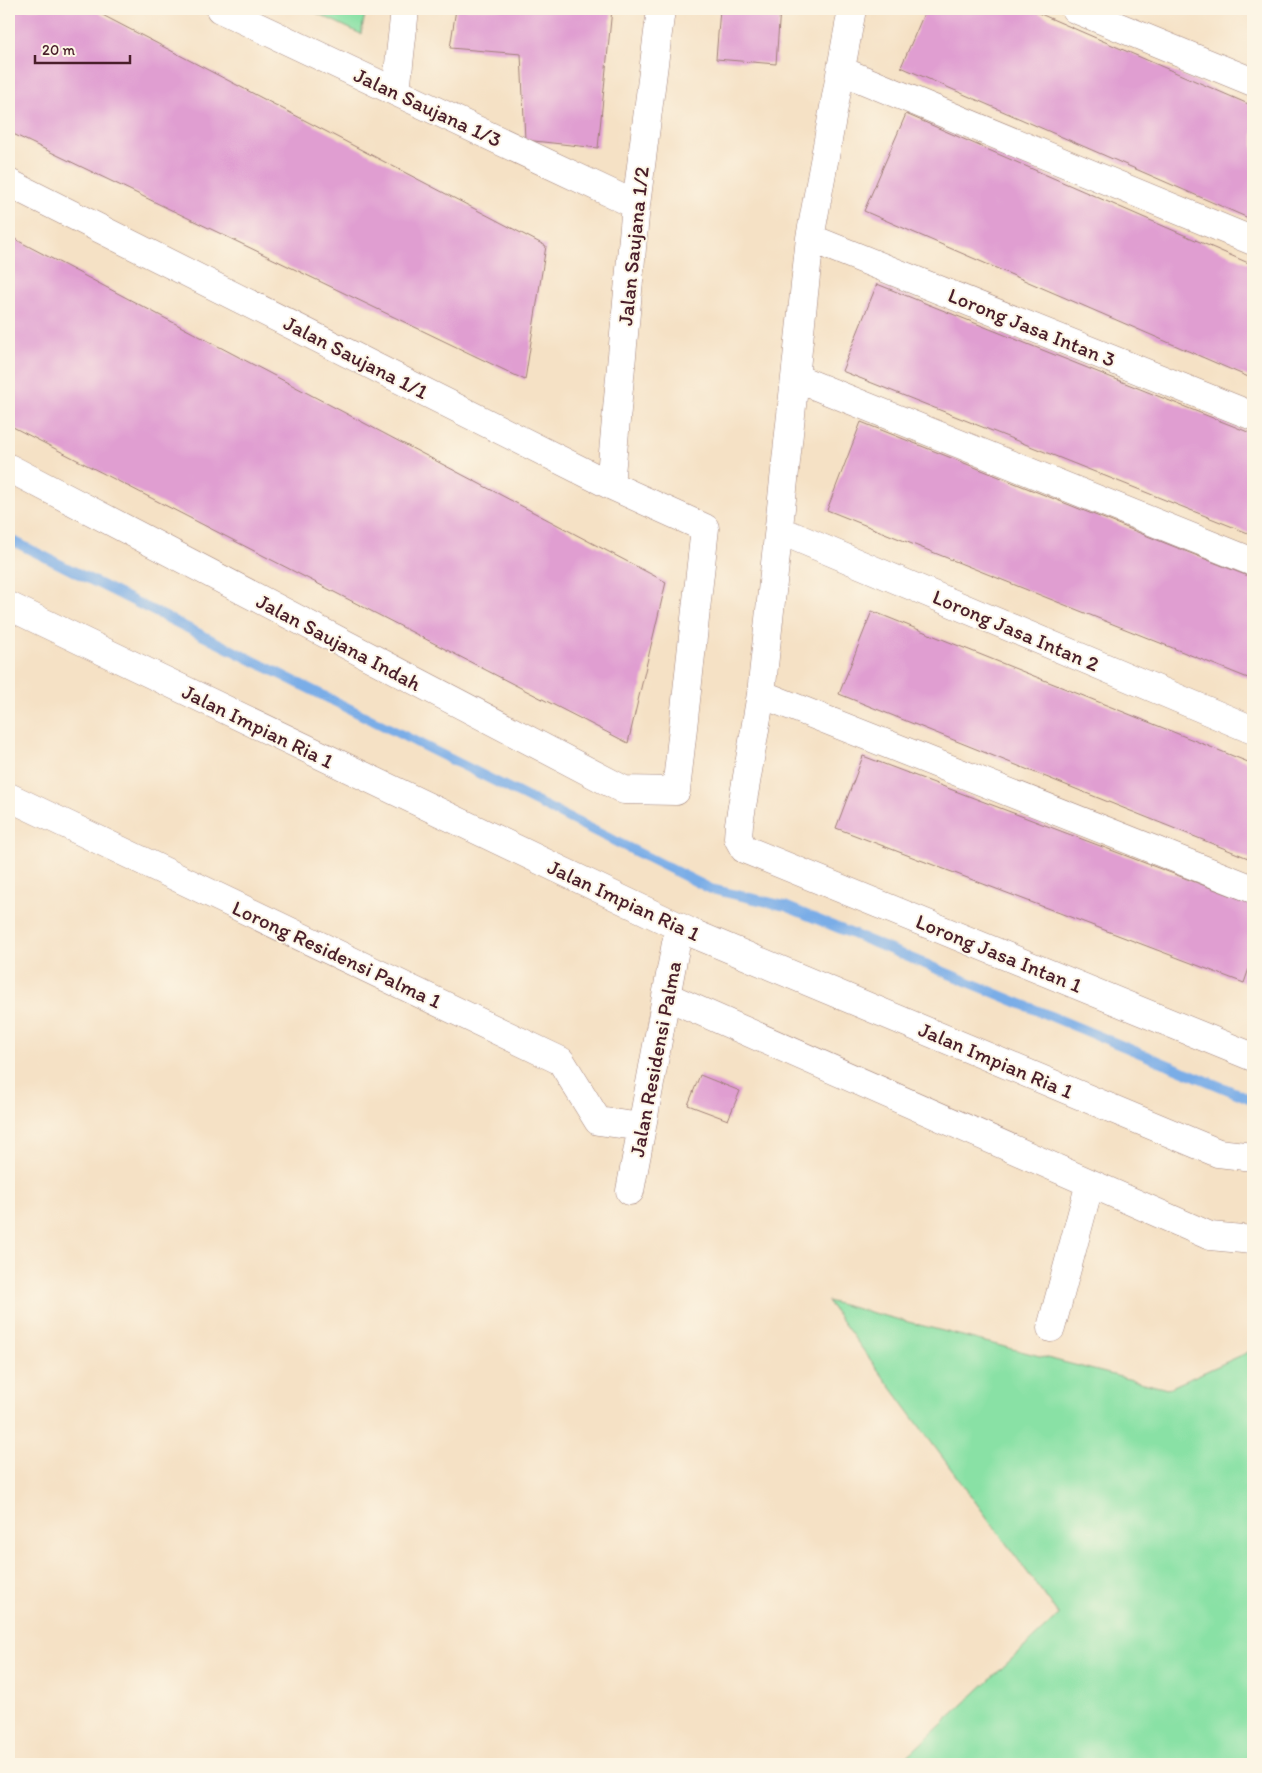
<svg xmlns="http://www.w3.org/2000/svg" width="1262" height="1773" font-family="Itim,sans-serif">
<rect width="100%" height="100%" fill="#fcf5e5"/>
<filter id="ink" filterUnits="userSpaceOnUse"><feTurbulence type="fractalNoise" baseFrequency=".02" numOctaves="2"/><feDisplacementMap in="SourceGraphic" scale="10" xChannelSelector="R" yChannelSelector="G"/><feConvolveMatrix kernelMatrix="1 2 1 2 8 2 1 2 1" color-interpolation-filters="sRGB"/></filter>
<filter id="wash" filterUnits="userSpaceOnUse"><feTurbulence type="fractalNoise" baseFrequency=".0096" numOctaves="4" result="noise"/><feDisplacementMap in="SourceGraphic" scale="20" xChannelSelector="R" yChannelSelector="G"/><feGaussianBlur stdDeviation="1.12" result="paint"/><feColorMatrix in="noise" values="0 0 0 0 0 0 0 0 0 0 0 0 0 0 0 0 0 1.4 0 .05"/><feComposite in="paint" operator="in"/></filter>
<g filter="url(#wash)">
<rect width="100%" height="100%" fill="#f5e1c5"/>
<path fill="#89e1a5" stroke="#6a8068" d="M308,9H366L361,34Z
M827,1301L1167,1389L1253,1350V1764H899L1059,1615Z"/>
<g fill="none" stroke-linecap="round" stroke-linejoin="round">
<path stroke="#7aade7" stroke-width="10" d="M9,539L711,889L785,906L1253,1100"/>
</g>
<g id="blocks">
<path fill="#e09ed1" d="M9,9H91L546,246L525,380L9,132Z
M456,9H612L598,148L525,140L521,54L450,48Z
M720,9H780L776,64L716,59Z
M926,9H1029L1253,106V220L901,67Z
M906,114L1253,265V379L864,211Z
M9,236L666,582L628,743L9,425Z
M877,284L1253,434V535L842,371Z
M861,422L1253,578V680L827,510Z
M872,611L1253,764V860L839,694Z
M863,756L1253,904V957L1244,983L836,828Z
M700,1075L740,1091L728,1120L688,1105Z"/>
</g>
</g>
<g filter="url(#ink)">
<use href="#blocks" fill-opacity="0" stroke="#a08078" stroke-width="1"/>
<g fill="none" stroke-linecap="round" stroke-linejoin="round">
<defs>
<path id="minor" d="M220,9L636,205
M852,9L810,238L761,694L739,824L738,838L744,849L1253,1057
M1075,9L1253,82
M842,71L1253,241
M396,92L405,9
M9,183L610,485L705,528L676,791L624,790L9,468
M810,238L1253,416
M796,378L1253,562
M610,485L636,205L661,9
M779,530L1253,730
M9,606L692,933L1218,1153L1253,1157
M761,694L1253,889
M9,797L561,1061L598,1121L642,1127
M666,996L1210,1236L1253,1240
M630,1191L679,927
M1051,1328L1090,1183"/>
</defs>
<use href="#minor" stroke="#a08078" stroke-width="29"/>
<use href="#minor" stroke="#fff" stroke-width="28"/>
</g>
</g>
<g text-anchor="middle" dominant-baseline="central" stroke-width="4" stroke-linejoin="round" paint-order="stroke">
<g font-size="21" fill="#4a1f2b" stroke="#fcf5e5">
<text transform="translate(428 107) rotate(25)">Jalan Saujana 1/3</text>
<text transform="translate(633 246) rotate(-84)">Jalan Saujana 1/2</text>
<text transform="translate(1032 327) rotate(22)">Lorong Jasa Intan 3</text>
<text transform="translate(356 357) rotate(27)">Jalan Saujana 1/1</text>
<text transform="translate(1016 630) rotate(23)">Lorong Jasa Intan 2</text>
<text transform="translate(339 642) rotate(28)">Jalan Saujana Indah</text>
<text transform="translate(258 726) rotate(26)">Jalan Impian Ria 1</text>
<text transform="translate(624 900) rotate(25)">Jalan Impian Ria 1</text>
<text transform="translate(999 953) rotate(22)">Lorong Jasa Intan 1</text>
<text transform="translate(337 954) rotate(25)">Lorong Residensi Palma 1</text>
<text transform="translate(655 1059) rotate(-79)">Jalan Residensi Palma</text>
<text transform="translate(996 1060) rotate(23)">Jalan Impian Ria 1</text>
</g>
</g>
<rect width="1262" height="1773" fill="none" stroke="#fcf5e5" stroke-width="30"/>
<path d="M35 55v8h95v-8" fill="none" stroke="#4a1f2b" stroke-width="2.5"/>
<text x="42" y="55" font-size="15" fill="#4a1f2b" stroke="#fcf5e5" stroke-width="4" paint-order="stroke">20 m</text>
</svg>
